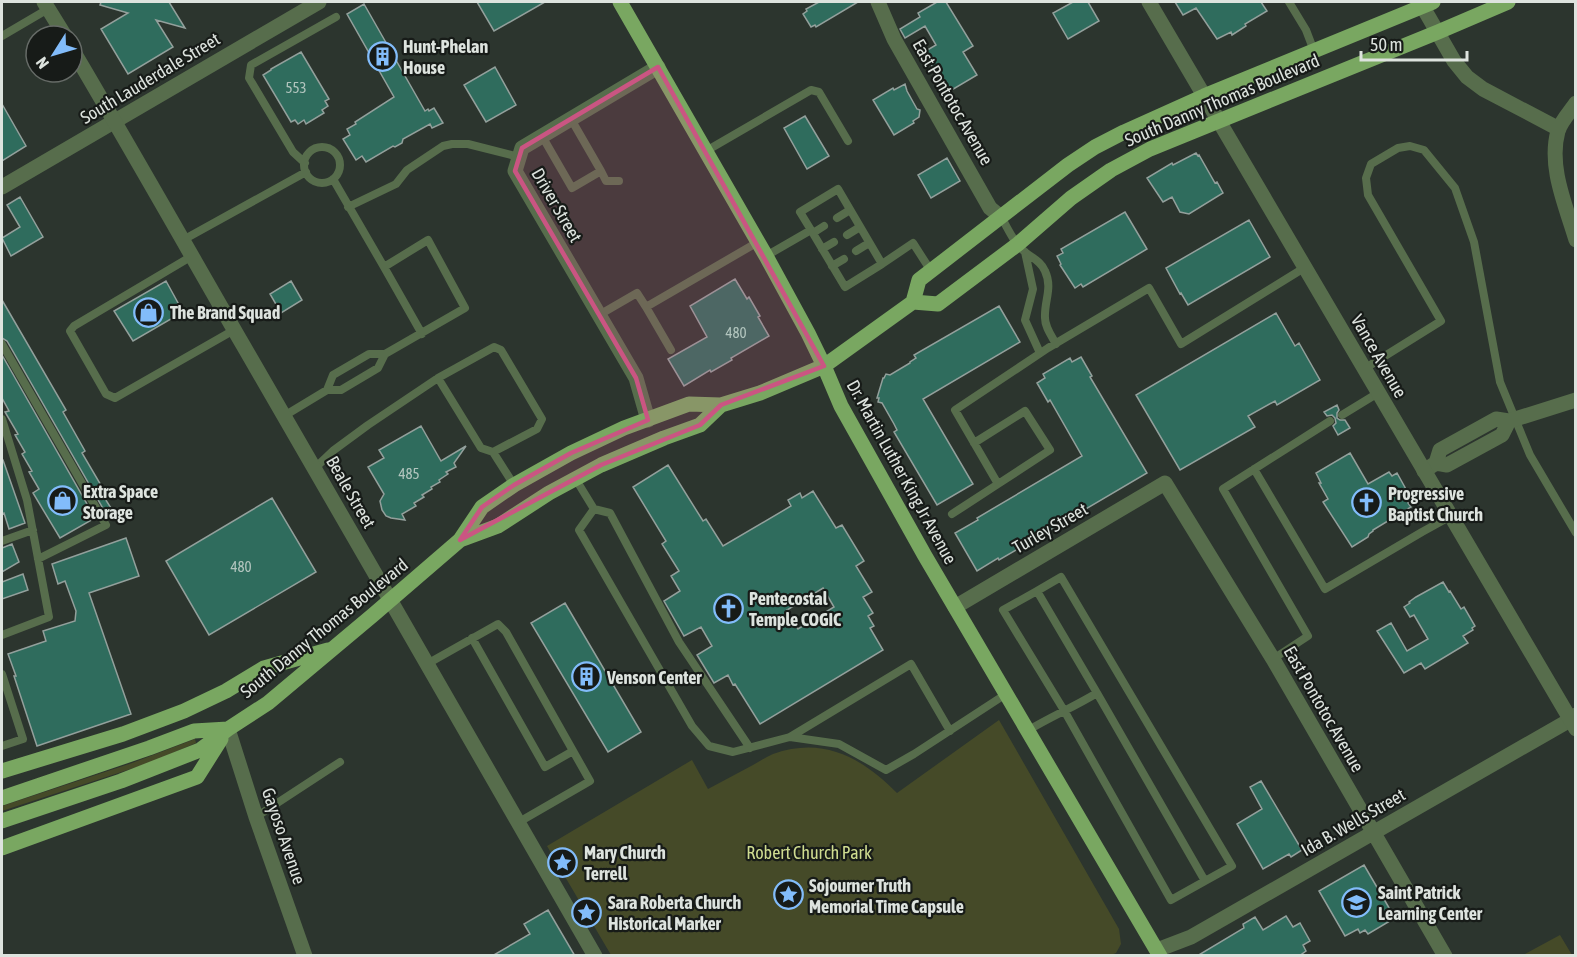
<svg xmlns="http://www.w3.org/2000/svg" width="1577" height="957" font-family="'Asap Condensed',sans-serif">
<rect width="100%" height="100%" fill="#2c352e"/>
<path fill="#454a28" d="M999,720L1119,929L1121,944L1116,953L1111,955H611L547,846L692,760L708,789C723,781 738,773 753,765C760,761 766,757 773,754C824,736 862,758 897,793Z
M195,739L196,743L149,763L2,811V806L132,763Z
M1560,935L1572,955H1523Z"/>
<path fill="#2f6c5d" stroke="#93a09c" stroke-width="1.5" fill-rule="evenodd" d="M101,2H169L185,28L156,20L173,47L128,74L101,29L128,13L100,5Z
M477,2H545L494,31Z
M819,2H858L816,27L815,25L811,27L803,14L807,11L806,9Z
M937,2H946L973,46L963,52L977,75L950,91L935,69H934L924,52L936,45L925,26L905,38L900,29L920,17L918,13Z
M1073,2H1088L1099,21L1068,39L1053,13Z
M1175,2H1261L1267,11L1245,24L1246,26L1232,35L1231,32L1217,39L1196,8L1183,15Z
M364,4L425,111L428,109L429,111L434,108L443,123L432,128L430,124L403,139L402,143L395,147L393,146L366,162L362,156L356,160L343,139L350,135L347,129L356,124L355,122L394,97L347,14Z
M301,52L329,99L325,101L328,106L322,110L324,113L306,124L304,120L298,124L295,120L291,122L263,75L271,70V69Z
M495,67L516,105L486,122L464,85Z
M905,84L907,91L917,109L920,110L919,117L913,121L914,123L894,135L873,100L893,88L894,90Z
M2,104L26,146L2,161Z
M805,116L829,156L807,169L784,128Z
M1196,153L1198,156L1199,155L1215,183L1217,182L1223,193L1189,214L1180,212L1172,197L1163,202L1147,178L1172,163L1173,165Z
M947,158L960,181L931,198L918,175Z
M20,197L43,237L11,256L2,238L20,227L7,205Z
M1125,212L1147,249L1083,287L1081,284L1075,288L1060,265L1061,264L1057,256L1063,253L1061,249Z
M1249,220L1270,257L1188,305L1181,293L1180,294L1166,268Z
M735,279L747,299L749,297L760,316L758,317L769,336L731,358L732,360L711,372L710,370L684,386L668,359L707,337L690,306Z
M166,281L183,312L133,341L114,311Z
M291,281L302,300L281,313L270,294Z
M2,300L66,410L63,412L85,451L82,453L105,492L102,494L111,508L105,512L7,341L2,338Z
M999,306L1020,342L923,399L973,484L937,505L894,432L897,430L894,424L882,403L878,402L879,398H877L883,378H884L886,374L890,375L910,363V362L916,358L914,355Z
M1276,313L1295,346L1299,343L1320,380L1277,405L1275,401L1248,416L1255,427L1180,470L1136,395Z
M2,355L95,518L60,538L33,493L39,489L29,472L32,471L22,454L25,452L15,435L18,434L5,412L9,411L2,398Z
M1081,357L1092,376L1090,377L1147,473L999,560L998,558L977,571L955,533L978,520L977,518L1082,456L1050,400L1048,402L1037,383L1045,378L1043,374L1070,358L1072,362Z
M1337,405L1339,410L1337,413V418L1340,420H1345L1350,428L1338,435L1333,426L1336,423L1335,418L1332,415L1327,416L1324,412Z
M421,426L441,461L466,446L454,463L456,467L446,472L448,474L439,480L440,482L431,487L432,489L422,495L424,497L414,503L416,506L402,514L405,520L391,518L386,516L382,510L380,501L384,494L368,467L384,458L379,450Z
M1350,453L1368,484L1389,472L1392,476L1397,473L1412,500L1408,503L1411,507L1373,530V531L1369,534L1368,537L1352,547L1323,502L1328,499L1319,483H1321L1316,473Z
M2,460H3L25,523L9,529L4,513L2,514Z
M668,465L703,521L706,519L723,546L791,506L788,500L800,493L802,498L813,491L836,528L842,525L864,561L856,566L872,592L863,597L873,613L868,616L874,626L870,628L883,650L760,724L735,684L733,685L728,675L714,683L697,655L712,646L701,627L684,636L664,601L680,591L671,576L679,571L662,544L666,541L633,487ZM823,588L834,607L798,629L787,610Z
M272,498L316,572L209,635L166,561Z
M126,538L139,576L89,593L131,714L37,746L14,676H16L8,654L46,641L43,631L75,621L76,611L65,581L58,584L52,564Z
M12,544L19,562L2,572V548Z
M23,574L28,590L2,599V582Z
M1443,582L1449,592L1450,591L1461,609L1464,607L1475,626L1472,628L1473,630L1463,636L1468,643L1425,669L1421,663L1404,673L1377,631L1391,623L1407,651L1428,639L1414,615L1410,617L1404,607L1410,603L1409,602L1416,597Z
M565,603L641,732L608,752L531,623Z
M1261,781L1302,850L1291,857L1289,854L1263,869L1237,824L1262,809L1250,787Z
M1364,865L1395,918L1368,934L1365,930L1360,933L1358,929L1345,936L1319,891Z
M548,910L575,956H492L530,934L524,924Z
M1286,916L1293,927L1300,923L1310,941L1303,945L1306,951L1299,956H1197L1244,928L1243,924L1255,917L1263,930Z"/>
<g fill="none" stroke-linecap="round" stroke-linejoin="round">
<path stroke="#576d4c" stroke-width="8" d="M1289,2L1306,30L1314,51
M2,36L48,9
M542,136L572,188L601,171L571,119
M304 165a18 18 0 1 1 36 0a18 18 0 1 1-36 0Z
M706,151L811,90L819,92L848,141
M305,163L293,152L249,78L251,65L336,17
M601,171L606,181H619
M333,179L384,267
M348,207L396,184L407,170L443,146L452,144H468L519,157
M1001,217C1008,228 1014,244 1025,252C1032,258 1041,261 1045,271C1053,288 1044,301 1045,318C1045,327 1051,335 1056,344
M837,218L850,210
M813,233L824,226
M847,235L860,227
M183,240L306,172
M822,249L834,242
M856,251L869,243
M1025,252L1033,289L1025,320L1040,353
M192,256L74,326L70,331L106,394L115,398L234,330
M766,256L811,230L800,212L838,189L882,264L845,287L811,230
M882,264L913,243L931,271
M832,266L844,259
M646,307L671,350
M599,315L637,293L646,307L758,242
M2,344L106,525L38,559
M1364,369L1441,321L1368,195L1366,178L1371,164L1398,148L1410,146L1424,150L1455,188L1474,242L1500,382L1530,455L1576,533
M327,390L333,375L369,354H385L465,308L428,240L384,267L422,334
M1342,415L1378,393
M284,416L327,390H341L378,368L385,354
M2,419L27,500L49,617L2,635
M974,443L1025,411L1050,450L998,484
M493,452L514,485
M315,468L334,450L368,425L438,378L494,347L501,350L542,419L537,429L493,452L481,448L438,378
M1254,469L1325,589L1422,532L1451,516
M575,478L594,509L610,513L679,642L750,748
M594,509L579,530L692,726L709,746L733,752L790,737L911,664L950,731
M952,514L998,484L955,410L1048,348L1149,288L1181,344L1304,268
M2,541L33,530
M1037,591L1061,577L1232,866L1205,881
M472,638L545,767L573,751
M1273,659L1308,636L1223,489L1330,421
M427,664L498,624L506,632L590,781L519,822
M2,674L23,739L2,746
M1027,731C1050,717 1074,707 1097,693L1205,881L1171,900L1065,712L1003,610L1037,591L1097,693
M790,737L839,744L886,770L914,754L1006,694
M256,817L340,762"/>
<path stroke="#576d4c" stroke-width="15" d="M878,2L894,39L990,208L1001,217
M1420,2L1454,61L1467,77L1483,89L1559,129
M1576,103C1570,112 1561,121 1558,131C1548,167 1566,206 1576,240
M2,187L319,2
M648,420L636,378L515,171L522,148L658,67
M1436,463L1447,465L1502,435L1509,421
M1424,471L1436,463L1440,450L1496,419L1509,421L1576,400
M955,607L1165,483L1273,659L1445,956
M228,729L256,817L305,956
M1157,950L1191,937L1570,720L1576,715"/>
<path stroke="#576d4c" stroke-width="15" d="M44,2L65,36
M1149,2L1576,729
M72,49C130,147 186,246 243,345C360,549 479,751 595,956"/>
<path stroke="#79a761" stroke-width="15" d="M620,2L766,256L808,333L824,366L841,406L925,556L1160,956
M913,302L938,304L1018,244L1071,198L1111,170L1150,149L1438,32L1508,2
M460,540L498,526L549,493L601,465L664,438L700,425L721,405
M2,771L123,734L184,711L226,691L264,668L328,650
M2,798L149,748L194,731L228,729
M2,821L121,781L200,750L228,729L268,703L373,615L460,540L482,507L514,485L571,453L624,428L689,404L721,405L760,393L824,366L913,302L919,280L1068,165L1095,147L1124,132L1204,96L1433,2
M2,848L197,777L221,739"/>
</g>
<path fill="#ca5582" fill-opacity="0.2" stroke="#ca5582" stroke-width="4.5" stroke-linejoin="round" d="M658,67L824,366L721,405L700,425L601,465L460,540L482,507L514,485L571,453L648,420L636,378L515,171L522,148Z"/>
<defs>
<symbol id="building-ring" viewBox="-11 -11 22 22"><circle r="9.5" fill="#171b18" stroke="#82bcfa" stroke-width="1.5"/><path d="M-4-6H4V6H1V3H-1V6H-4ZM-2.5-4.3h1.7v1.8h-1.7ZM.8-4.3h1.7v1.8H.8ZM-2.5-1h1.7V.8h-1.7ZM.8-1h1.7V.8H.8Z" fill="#82bcfa"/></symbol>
<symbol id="shop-ring" viewBox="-11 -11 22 22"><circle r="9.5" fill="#171b18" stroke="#82bcfa" stroke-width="1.5"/><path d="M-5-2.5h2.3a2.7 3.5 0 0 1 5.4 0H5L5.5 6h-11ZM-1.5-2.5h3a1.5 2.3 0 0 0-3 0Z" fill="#82bcfa"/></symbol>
<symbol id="church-ring" viewBox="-11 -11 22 22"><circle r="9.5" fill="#171b18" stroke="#82bcfa" stroke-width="1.5"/><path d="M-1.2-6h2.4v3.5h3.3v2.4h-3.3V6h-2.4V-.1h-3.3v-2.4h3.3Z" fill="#82bcfa"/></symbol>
<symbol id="sight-ring" viewBox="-11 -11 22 22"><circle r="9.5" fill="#171b18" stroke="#82bcfa" stroke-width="1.5"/><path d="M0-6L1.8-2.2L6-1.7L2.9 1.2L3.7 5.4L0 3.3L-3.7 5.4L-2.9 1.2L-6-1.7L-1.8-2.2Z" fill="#82bcfa"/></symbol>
<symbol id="school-ring" viewBox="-11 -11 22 22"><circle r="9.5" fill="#171b18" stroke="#82bcfa" stroke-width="1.5"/><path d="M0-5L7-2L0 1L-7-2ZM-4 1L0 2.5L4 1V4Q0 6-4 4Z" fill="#82bcfa"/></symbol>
</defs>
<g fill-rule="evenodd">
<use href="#building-ring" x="366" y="40" width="33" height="33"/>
<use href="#shop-ring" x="132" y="296" width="33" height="33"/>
<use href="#shop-ring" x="46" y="484" width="33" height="33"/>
<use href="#church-ring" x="1350" y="486" width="33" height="33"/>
<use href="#church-ring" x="712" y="592" width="33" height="33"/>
<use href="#building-ring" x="570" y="660" width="33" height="33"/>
<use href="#sight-ring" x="546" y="846" width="33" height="33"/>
<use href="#sight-ring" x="772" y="878" width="33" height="33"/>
<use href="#school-ring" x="1340" y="886" width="33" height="33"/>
<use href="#sight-ring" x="570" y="896" width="33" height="33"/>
</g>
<g text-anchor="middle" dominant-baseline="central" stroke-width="4.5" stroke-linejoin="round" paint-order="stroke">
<g font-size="15" fill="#b2c5be">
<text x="296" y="87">553</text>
<text x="736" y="332">480</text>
<text x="409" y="473">485</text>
<text x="241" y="566">480</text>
</g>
<g font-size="18" font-weight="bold" fill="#dde3de" stroke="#171b18" text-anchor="start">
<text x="403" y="46">Hunt-Phelan<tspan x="403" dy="21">House</tspan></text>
<text x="170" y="312">The Brand Squad</text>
<text x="83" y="491">Extra Space<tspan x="83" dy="21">Storage</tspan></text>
<text x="1388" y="493">Progressive<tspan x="1388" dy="21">Baptist Church</tspan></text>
<text x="749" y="598">Pentecostal<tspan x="749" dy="21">Temple COGIC</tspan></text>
<text x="607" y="677">Venson Center</text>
<text x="584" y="852">Mary Church<tspan x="584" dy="21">Terrell</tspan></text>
<text x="809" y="885">Sojourner Truth<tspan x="809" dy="21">Memorial Time Capsule</tspan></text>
<text x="1378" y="892">Saint Patrick<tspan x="1378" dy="21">Learning Center</tspan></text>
<text x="608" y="902">Sara Roberta Church<tspan x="608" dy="21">Historical Marker</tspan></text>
</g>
<g font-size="18" fill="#dde3de" stroke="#171b18">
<text transform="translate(150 78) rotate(-31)">South Lauderdale Street</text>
<text transform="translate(1222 100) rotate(-23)">South Danny Thomas Boulevard</text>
<text transform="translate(953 102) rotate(60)">East Pontotoc Avenue</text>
<text transform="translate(557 205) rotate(60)">Driver Street</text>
<text transform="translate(1379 356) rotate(60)">Vance Avenue</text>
<text transform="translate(902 472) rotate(61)">Dr. Martin Luther King Jr Avenue</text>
<text transform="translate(351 492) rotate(60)">Beale Street</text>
<text transform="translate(1050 528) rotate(-30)">Turley Street</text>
<text transform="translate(324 628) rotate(-39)">South Danny Thomas Boulevard</text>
<text transform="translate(1324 709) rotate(60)">East Pontotoc Avenue</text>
<text transform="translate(1353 822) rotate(-30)">Ida B. Wells Street</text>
<text transform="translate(284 836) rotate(71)">Gayoso Avenue</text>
</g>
<g font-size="18" fill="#cfdc90" stroke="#171b18">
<text x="809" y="852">Robert Church Park</text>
</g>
</g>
<rect width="1577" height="957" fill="none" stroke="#dde3de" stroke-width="6"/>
<g transform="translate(54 54) rotate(233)"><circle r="28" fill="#171b18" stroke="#666b67" stroke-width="1.5"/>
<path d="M0-4.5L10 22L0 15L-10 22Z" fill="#82bcfa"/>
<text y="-9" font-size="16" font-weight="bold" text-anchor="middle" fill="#dde3de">N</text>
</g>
<path d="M1361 51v9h106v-9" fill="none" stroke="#dde3de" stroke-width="3"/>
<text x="1370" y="51" font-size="18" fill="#dde3de" stroke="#171b18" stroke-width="4.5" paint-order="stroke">50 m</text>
</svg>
